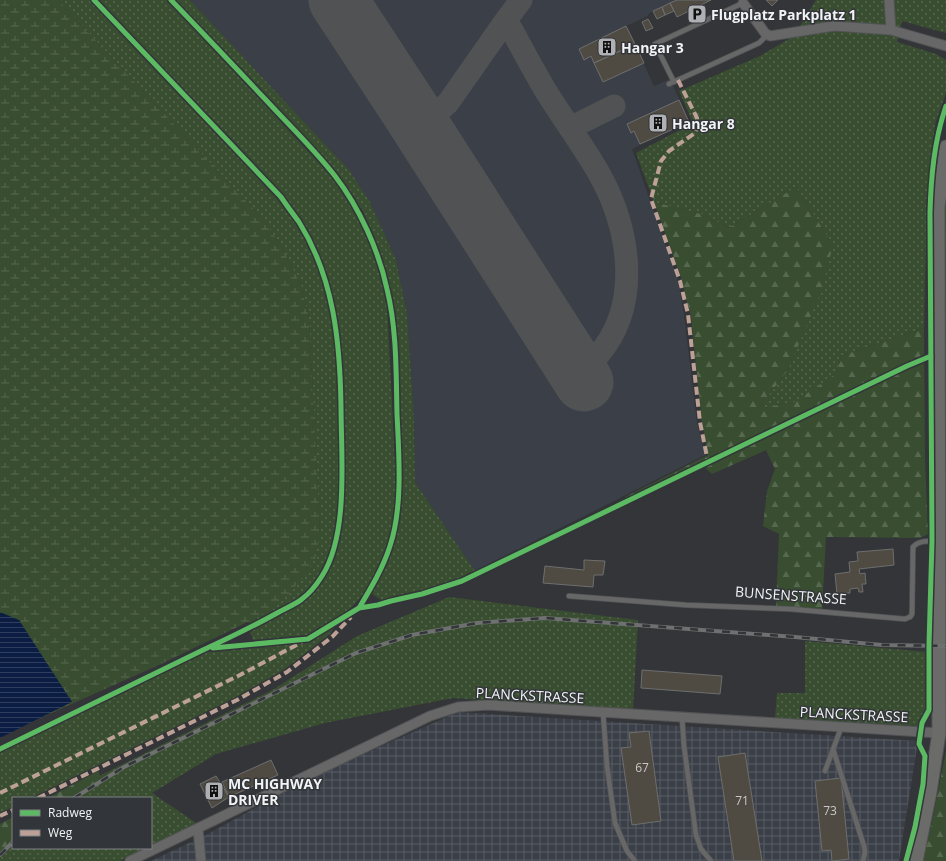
<svg xmlns="http://www.w3.org/2000/svg" width="946" height="861" font-family="'Open Sans',sans-serif">
<defs>
<pattern id="industrial-grid" width="8" height="8" patternUnits="userSpaceOnUse"><rect width="8" height="8" fill="#3b4048"/><path d="M0 4h8M4 0v8" fill="none" stroke="#585c63"/></pattern>
<pattern id="grass-dots" width="8" height="8" patternUnits="userSpaceOnUse"><rect width="8" height="8" fill="#394e30"/><path d="M2 2h.1M6 6h.1" fill="none" stroke="#56684f" stroke-width="1.8" stroke-linecap="round"/></pattern>
<pattern id="forest-firs" width="22" height="20" patternUnits="userSpaceOnUse"><rect width="22" height="20" fill="#394e30"/><path d="M5 1l3.5 6h-7zM16 11l3.5 6h-7z" fill="#56684f"/></pattern>
<pattern id="wetland-marsh" width="20" height="14" patternUnits="userSpaceOnUse"><rect width="20" height="14" fill="#394e30"/><path d="M1 5h8M5 5V1M11 12h8M15 12V8" fill="none" stroke="#56684f"/></pattern>
<pattern id="water-rules" width="6" height="5" patternUnits="userSpaceOnUse"><rect width="6" height="5" fill="#0b1d42"/><path d="M0 2.5h6" fill="none" stroke="#2f3e5e"/></pattern>
</defs>
<rect width="100%" height="100%" fill="#333538"/>
<path fill="#3b4048" d="M190,0H711L677,17L674,11L657,19L653,11L649,13L648,16L626,26L654,86L670,79L689,122L632,149L678,281L684,315L697,423L705,455L475,571L415,482L414,418L407,313L396,260L370,202L350,171Z"/>
<path fill="url(#industrial-grid)" d="M458,712L918,741L899,861H151L206,835L308,779Z"/>
<path fill="url(#grass-dots)" d="M58,0H91L278,200C294,221 310,242 319,267C324,280 328,294 331,307C337,330 336,356 337,379C339,402 339,424 339,446C340,490 343,550 313,586C297,605 271,613 249,624L248,621L256,618L320,534L309,318L301,285L280,244L261,217Z
M97,0H167L334,179L356,213L376,257L387,304L396,485L395,511L389,539L378,570L361,597L350,609L310,635L253,640L250,632L310,597L327,574L340,541L345,498L342,358L335,304L320,257L297,215L271,184Z
M174,0H190L350,171L370,202L396,260L407,313L414,418L415,482L475,571L467,574L465,578L424,592L383,601L372,594L390,557L398,528L401,499L400,403L395,316L387,278L375,244V238L362,209L356,205L345,187L300,134Z
M816,0H946V33L902,21L897,42L936,54L946,60V93L935,124L927,191L924,328L841,356L837,373L794,403L758,409L788,370L833,245L796,187L729,228L705,215L654,202L636,153L693,123L679,91L760,56L794,36Z
M449,597L638,620L633,710L453,698L325,723L216,754L152,793L199,825L151,847V798H73L103,774L274,689L357,636Z
M336,625L330,634L285,669L236,697L31,798H13V807L0,813V751L207,652L307,641Z
M805,641L927,652V711L918,726L775,718L777,693H805Z
M13,846V848H149L120,861H0V858Z"/>
<path fill="url(#forest-firs)" d="M946,180V453L943,354L941,199Z
M796,187L833,245L822,289L788,370L758,409L794,402L837,373L841,356L924,328L925,461L928,534L920,538L826,537L822,610L776,606L779,534L763,526L767,491L775,469L766,450L712,474L703,466L626,504L625,497L708,455L702,422L691,317L682,280L654,202L705,215L729,228Z
M946,751V861H922L931,827Z
M98,771L102,779L71,798H48Z
M13,817V840L0,853V824Z"/>
<path fill="url(#wetland-marsh)" d="M0,0H58L261,217L280,244L301,285L309,318L320,534L315,559L302,579L280,602L256,618L161,664L0,736Z"/>
<path fill="url(#water-rules)" d="M0,612L19,620L72,702L0,738Z"/>
<g fill="none" stroke-linecap="round" stroke-linejoin="round">
<path stroke="#515254" stroke-width="23" d="M504,23L521,0
M410,110C424,124 436,114 448,103L504,23L512,30C522,49 533,69 544,88C562,118 584,146 601,177C630,231 641,305 599,354C588,367 575,360 565,351
M570,128L614,106"/>
<path stroke="#515254" stroke-width="59" d="M338,0L410,110L584,382"/>
</g>
<path fill="#504b42" stroke="#6d6e6e" d="M677,0H711L677,17L670,3Z
M766,0H778L772,6Z
M670,3L674,11L665,15L662,7Z
M662,7L665,15L657,19L653,11Z
M648,19L653,28L646,31L642,22Z
M626,26L635,44L594,63L591,56L584,60L579,49Z
M635,44L644,63L603,82L594,63Z
M679,100L689,122L640,144L634,131L631,133L627,124Z
M893,549L894,565L859,569L860,574L865,573L866,584H862L863,592H859L858,588L850,589V593L837,594L835,574L850,572L849,562L858,561L857,552Z
M584,560L605,561L603,575H594L593,587L543,583L545,566L584,570Z
M642,670L722,676L720,694L641,688Z
M649,731L661,821L632,825L621,748L631,747L629,733Z
M745,753L762,861H734L718,757Z
M271,760L278,775L229,797L222,782Z
M216,776L229,797L212,808L200,784Z
M841,778L849,859L832,861L831,850L822,851L815,781Z"/>
<g fill="none" stroke-linecap="round" stroke-linejoin="round">
<defs>
<path id="lane" d="M674,82L655,44L743,3
M669,84L759,43L767,35
M569,596L686,605L790,609L905,619L910,617L912,614L913,547C919,540 929,541 938,541
M603,712L607,766L615,823L627,851L635,861
M682,717L684,746L696,835L701,849L711,861
M833,749L864,846L865,852L863,861
M825,771L841,728"/>
<path id="street" d="M889,0L891,30
M743,3L765,33L770,36L834,26L891,30L946,46
M198,829L201,861
M130,861L430,716L458,707L488,705L939,733"/>
<path id="secondary" d="M916,861L930,792L939,733L938,207L946,147"/>
</defs>
<use href="#lane" stroke="#525355" stroke-width="6"/>
<use href="#street" stroke="#525355" stroke-width="11"/>
<use href="#secondary" stroke="#525355" stroke-width="15"/>
<use href="#lane" stroke="#686768" stroke-width="4.5"/>
<use href="#street" stroke="#686768" stroke-width="9"/>
<use href="#secondary" stroke="#6b6b6a" stroke-width="13"/>
<defs>
<path id="rail" d="M74,798L124,767L356,653L412,635L477,623L545,618L795,637L882,645L946,646
M0,855L13,842"/>
</defs>
<use href="#rail" stroke="#6f7070" stroke-width="4"/>
<use href="#rail" stroke="#323539" stroke-width="2.5" stroke-dasharray="8" stroke-linecap="butt"/>
<path stroke="#bda197" stroke-width="4" stroke-dasharray="8 4" stroke-linecap="butt" d="M678,80L697,118L698,125L695,133L669,151L661,161L651,199L680,281L688,314L700,422L708,462
M0,793L240,675L302,642
M38,798L237,700L287,672L332,637L351,617
M0,816L13,810"/>
<defs>
<path id="cycleway" d="M171,0C203,33 234,66 265,99C288,124 314,149 335,176C359,207 379,251 387,289C397,330 396,373 397,414C399,455 403,507 390,546C383,568 371,588 359,608
M213,648L308,639L359,608L378,605L391,601L422,594L462,581L907,366L931,356
M0,749C68,716 136,683 203,650C229,638 254,626 279,612C286,608 296,604 302,599C310,593 317,584 322,576C349,534 341,455 341,406C340,342 334,278 299,222C293,214 287,206 281,197L94,0
M906,861L915,827L923,784L925,756L919,744L922,723L929,710V645L932,541L930,213C931,177 934,141 946,106"/>
</defs>
<use href="#cycleway" stroke="#323539" stroke-width="8"/>
<use href="#cycleway" stroke="#5cba63" stroke-width="5"/>
</g>
<defs>
<symbol id="parking-square" viewBox="-11 -11 22 22"><rect x="-9" y="-9" width="18" height="18" rx="4" fill="#aeb0b3" stroke="#323539"/><path d="M-3.5-5.5H1a3.5 3.5 0 0 1 0 7H-1V5.5H-3.5ZM-1-3.4V-.6H.8a1.4 1.4 0 0 0 0-2.8Z" fill="#111"/></symbol>
<symbol id="building-square" viewBox="-11 -11 22 22"><rect x="-9" y="-9" width="18" height="18" rx="4" fill="#aeb0b3" stroke="#323539"/><path d="M-4-6H4V6H1V3H-1V6H-4ZM-2.5-4.3h1.7v1.8h-1.7ZM.8-4.3h1.7v1.8H.8ZM-2.5-1h1.7V.8h-1.7ZM.8-1h1.7V.8H.8Z" fill="#111"/></symbol>
</defs>
<g fill-rule="evenodd">
<use href="#parking-square" x="686" y="3" width="22" height="22"/>
<use href="#building-square" x="596" y="36" width="22" height="22"/>
<use href="#building-square" x="647" y="112" width="22" height="22"/>
<use href="#building-square" x="203" y="780" width="22" height="22"/>
</g>
<g text-anchor="middle" dominant-baseline="central" stroke-width="3" stroke-linejoin="round" paint-order="stroke">
<g font-size="12" fill="#c9c9c8">
<text x="642" y="767">67</text>
<text x="742" y="800">71</text>
<text x="830" y="810">73</text>
</g>
<g font-size="14" font-weight="bold" fill="#f1f3f5" stroke="#323539" text-anchor="start">
<text x="711" y="14">Flugplatz Parkplatz 1</text>
<text x="621" y="47">Hangar 3</text>
<text x="672" y="123">Hangar 8</text>
<text x="228" y="783">MC HIGHWAY<tspan x="228" dy="16">DRIVER</tspan></text>
</g>
<g font-size="14" fill="#f1f3f5" stroke="#323539">
<text transform="translate(791 595) rotate(4)">BUNSENSTRASSE</text>
<text transform="translate(530 695) rotate(3)">PLANCKSTRASSE</text>
<text transform="translate(854 714) rotate(3)">PLANCKSTRASSE</text>
</g>
</g>
<rect x="12" y="797" width="140" height="52" fill="#323539" stroke="#7e8184"/>
<rect x="20" y="810" width="20" height="6" fill="#5cba63" stroke="#7e8184"/>
<text x="48" y="817" font-size="12" fill="#f1f3f5">Radweg</text>
<rect x="20" y="830" width="20" height="6" fill="#bda197" stroke="#7e8184"/>
<text x="48" y="837" font-size="12" fill="#f1f3f5">Weg</text>
</svg>
